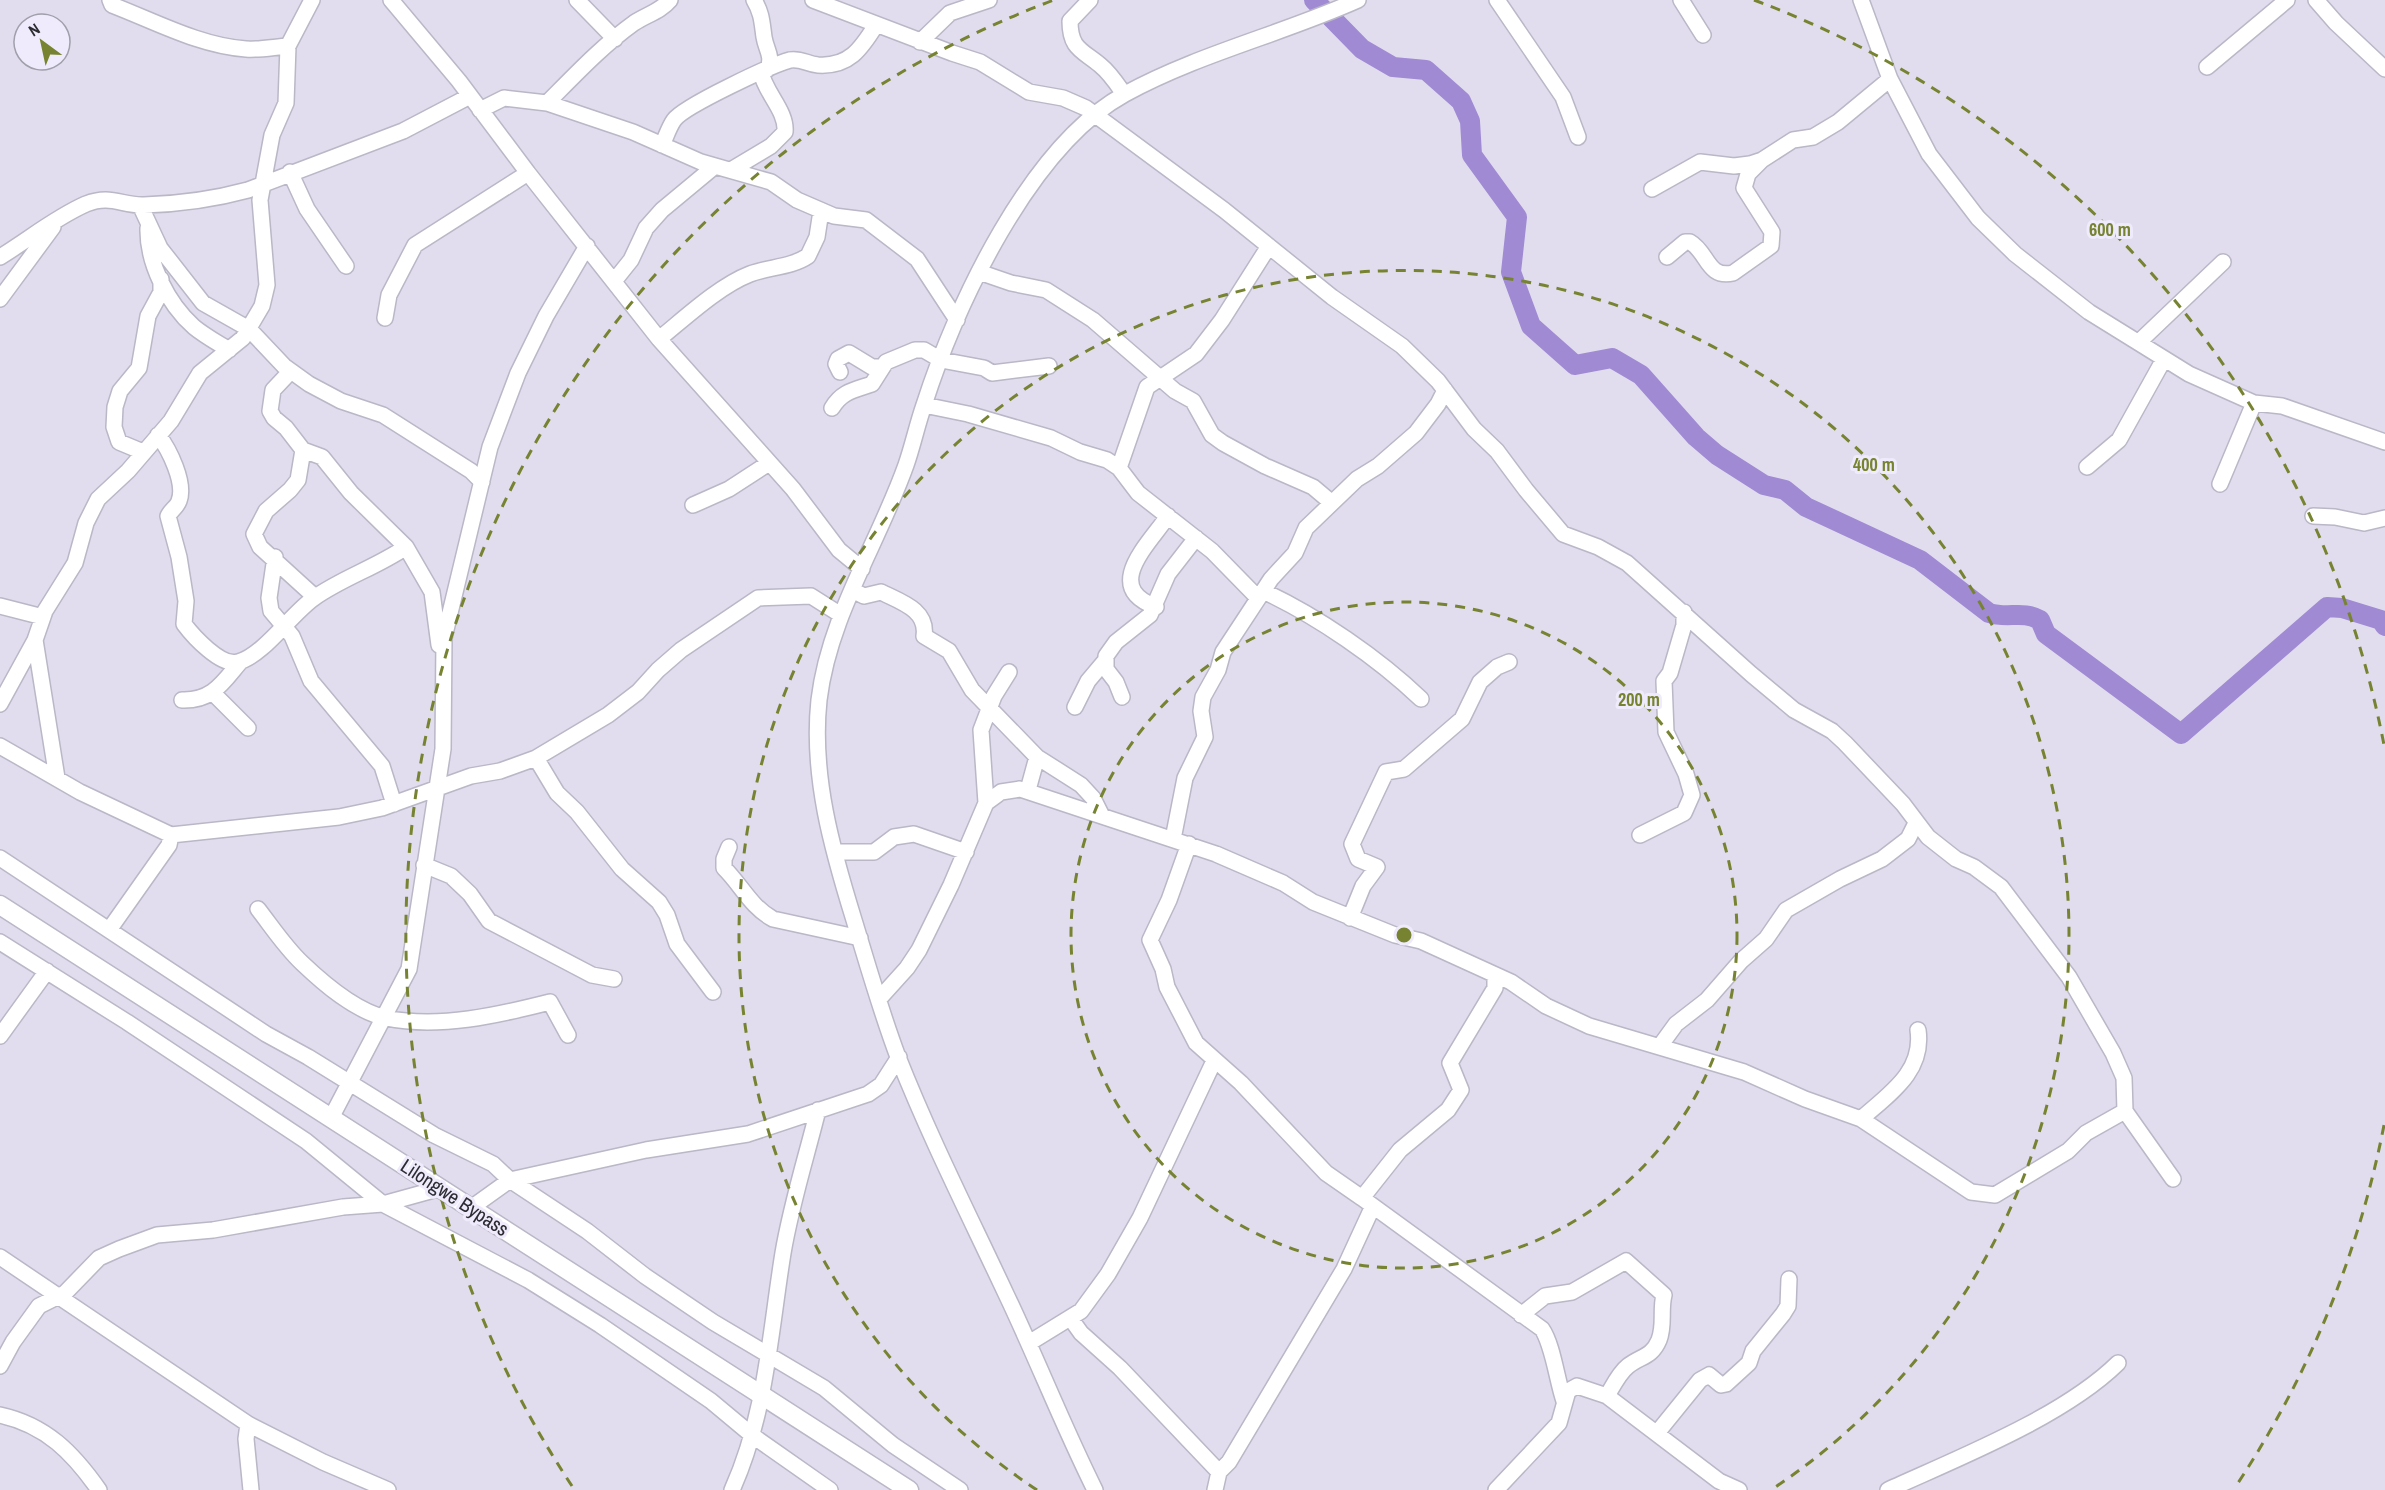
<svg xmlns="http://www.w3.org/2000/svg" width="2385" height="1490" font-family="'Archivo Narrow',sans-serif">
<rect width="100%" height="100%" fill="#e1ddee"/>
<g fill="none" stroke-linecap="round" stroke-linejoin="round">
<path stroke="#9f8ad3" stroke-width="20" d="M1314,0L1362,49L1393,67L1426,70L1461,101L1470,121L1472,155L1517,217L1511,272L1531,326L1575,365L1612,358L1641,375L1696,437L1717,455L1764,485L1785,490L1806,507L1920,560L1989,613C2009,619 2022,610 2040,620L2046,634L2181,734L2327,607L2342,608L2381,620L2385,626"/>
<defs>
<path id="minor" d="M110,0L112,5C154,21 200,46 246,49C260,50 274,47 288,46
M391,0L459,81L528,173L659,339L793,489L839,550L862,569
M577,0L615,39
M754,0C762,13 762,23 764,37C766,50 773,55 768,69
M813,0L952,53L980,62L1029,92L1063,98L1086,108L1224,210L1332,297L1402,346L1438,381L1474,429L1497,451L1526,490L1563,534L1598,547L1627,563L1751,674L1794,710L1832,731L1845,743L1903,804L1928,837L1956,859L1974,867L2001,887L2069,977L2113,1053L2124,1078L2125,1111L2086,1133L2068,1151L1995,1195L1971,1192L1861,1119L1805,1099L1744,1072L1589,1026L1546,1006L1511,982L1421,941L1395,935L1313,902L1283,883L1216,854L1020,789L1001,792L986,803L951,885L919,950L907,968L879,999
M1090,0L1070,21C1070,49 1082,50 1100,65C1110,73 1117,84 1124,94
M1497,0L1563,97L1578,137
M1681,0L1703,35
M1861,0L1890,79L1929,154L1978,218L2015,254L2089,312L2189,374L2254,403L2282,406L2385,442
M2316,0L2336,23L2385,69
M920,42L950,13L989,0
M2207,67L2287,0
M547,103C575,75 602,46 634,23C646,15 661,11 670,0
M480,110L504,98L547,103L633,132L701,162L771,182L797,200L834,216L866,220L917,259L957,320
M662,145C666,137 669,127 674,120C684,106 772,65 790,60C801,58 807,64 818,65C849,67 861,49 876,25
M731,170L771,146L785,132C787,111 765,93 761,72
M290,172L307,209L346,266
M1652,189L1700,162L1734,166L1750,164L1762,160L1793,140L1813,137L1838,122L1890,79
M140,205L160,248L203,303L249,329L284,366L309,384L341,401L383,415L471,471L482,482
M148,228C147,263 168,304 194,327C205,336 218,343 229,350
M0,257C28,240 56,217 86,204C111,194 122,206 144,205C179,204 215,199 248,190L403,131L470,96
M1667,257L1685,242H1690C1708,252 1707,279 1733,273L1771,246L1772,232L1744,188L1748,174L1762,160
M979,272L1011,283L1046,290L1093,320L1175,391L1193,401L1212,435L1223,443L1265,466L1313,487L1332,503
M615,280L631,260L646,228L662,210L715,166
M0,299L53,227
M385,318L389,295L415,245L528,173
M659,339C685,318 719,286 750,274C769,267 792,267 808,256L817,237L821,211
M2140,341L2223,262
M290,372L273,390L270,411L274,418L286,428L303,450L322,457L351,493L406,547L432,592L439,645
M840,372L836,364L838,359L849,353L872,367H882
M924,405L968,414L1051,438L1080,452L1107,460L1119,468L1138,493L1212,551L1258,598
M832,408C842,391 855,390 872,384L886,362L915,350H924L941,360L984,368L992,373L1049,366
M158,435C169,449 186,483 179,501C177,507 171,510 168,516L179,557L186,601L184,624C193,636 221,667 238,662C263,656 292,613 314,598C342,578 377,567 406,547
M303,450L298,480L290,490L266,511L254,534L260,547L315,597
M143,452L119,442L114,427L115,407L120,391L139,368L148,316L161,292V279
M2087,467L2119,440L2164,359
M1119,468L1147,387L1196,354L1222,320L1269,246
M2220,484L2254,403
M693,505L729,489L769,463
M2313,516L2335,517L2364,523L2385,518
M275,557L269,598L271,611L292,636L311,681L382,766L394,804
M852,590L864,596L881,592C901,602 928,610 924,636L949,651L972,690L1037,757L1081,785L1093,798L1102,816
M1263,591C1317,616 1378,658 1421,699
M0,606L43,617
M1156,607C1102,587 1148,545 1168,516
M35,640L57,778
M213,693L248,728
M1122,697L1116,682L1106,669V656L1116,642L1150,615L1168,574L1196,538
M182,700C213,701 223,682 241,661
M0,704L35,640L45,611L75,563L86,523L98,499L128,471L171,421L200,373L243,338L262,306L267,285L260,200L272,135L286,103L288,46L312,0
M1075,707L1088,681L1104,662
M0,746L80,792L171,835L339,817L382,808L471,776L500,771L536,758L608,715L638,692L658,670L681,650L758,598L811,596L841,615
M536,758L557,793L577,812L622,869L659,902L667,915L677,944L713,992
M1028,790L1037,757
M986,803L981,730L994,696L1009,672
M1640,835L1684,813L1692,795L1686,774L1666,732L1664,681L1670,673L1684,625V612
M1173,839L1185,778L1205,737L1201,711L1203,697L1218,670L1223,652L1271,579L1295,553L1306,528L1357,479L1378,466L1416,433L1438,404L1445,390
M1189,844L1169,900L1150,940L1163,969L1167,987L1196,1043L1241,1083L1326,1173L1362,1198L1542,1329C1553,1345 1557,1381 1564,1401
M729,847L724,859V868C742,886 751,907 773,919L860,938
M835,852H874L894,837L914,834L966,852
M0,858L266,1034L308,1057L434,1135L493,1164L510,1180L587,1231L645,1276L713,1322L824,1388L893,1445L960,1490
M424,865L451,876L470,894L489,921L592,975L614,979
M258,909C272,927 285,947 302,963C324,984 355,1011 386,1018C439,1029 499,1015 550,1002L568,1035
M1350,918L1363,886L1377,867L1358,859L1352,844L1386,772L1404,769L1462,719L1480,682L1497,667L1509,662
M109,930L169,845L171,835
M0,942L127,1022L306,1141L383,1204L528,1280L600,1325L711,1401L753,1436L830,1490
M0,1036L47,971
M1660,1046L1676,1024L1707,1000L1741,961L1766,939L1786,910L1840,879L1882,859L1908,839L1916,823
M2125,1111L2173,1179
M331,1118L409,969L443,749L444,638L490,447L518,373L546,316L587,246
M1861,1119C1889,1094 1924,1072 1918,1030
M1362,1198L1400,1150L1448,1110L1461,1090L1450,1063L1495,988V976
M471,1208L510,1180L646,1150L748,1134L868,1094L881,1085L899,1057
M0,1257L248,1424L323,1462L388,1490
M1521,1315L1545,1296L1572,1292L1626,1261L1664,1295C1660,1310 1665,1325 1659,1340C1652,1357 1641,1356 1628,1366C1619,1373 1613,1386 1607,1396
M1071,1319L1081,1333L1120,1368L1219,1472
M1029,1343L1081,1311L1108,1274L1140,1218L1214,1061
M0,1366L13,1342L39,1306L65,1293L99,1258L119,1249L157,1235L213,1230L343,1207L383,1204L441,1188
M0,1415C46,1425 73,1453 99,1490
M248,1424L246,1439L251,1490
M1657,1433L1700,1380L1709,1375L1721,1385L1726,1384L1749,1363L1753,1351L1783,1314L1788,1306L1789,1279
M732,1490C766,1415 770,1333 783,1253C791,1205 806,1158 818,1110
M1095,1490C1063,1426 1037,1359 1006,1294C969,1215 930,1138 898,1057C881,1012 868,966 854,920C832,849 811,775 819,700C829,616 878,544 906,465C913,445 917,425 924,405C956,305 1030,146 1125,94C1198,54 1282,34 1358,0
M1215,1490L1219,1472L1229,1462L1344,1269L1373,1206
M1496,1490L1559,1423L1568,1391L1577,1386L1607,1396L1719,1481L1739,1490
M1888,1490C1958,1458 2063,1417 2118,1363"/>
<path id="major" d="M0,905L909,1490"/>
</defs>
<use href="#minor" stroke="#bab7c7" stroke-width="18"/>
<use href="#major" stroke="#bab7c7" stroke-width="21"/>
<use href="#minor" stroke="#fff" stroke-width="15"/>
<use href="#major" stroke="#fff" stroke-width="18"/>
</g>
<g fill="none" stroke="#778330" stroke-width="3" stroke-dasharray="10 8">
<circle cx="1404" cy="935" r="333"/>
<path d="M1037 1490A665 665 0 1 1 1771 1490"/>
<path d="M2384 1125A998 998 0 0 1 2236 1486M572 1486A998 998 0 0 1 1054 0M1754 0A998 998 0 0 1 2384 745"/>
</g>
<g text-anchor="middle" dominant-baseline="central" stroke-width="6" stroke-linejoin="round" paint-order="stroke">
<g font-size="20" fill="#2d2c32" stroke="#efebfc">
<text transform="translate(455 1197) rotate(33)">Lilongwe Bypass</text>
</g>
</g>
<circle cx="1404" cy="935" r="9" fill="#778330" stroke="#efebfc" stroke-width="3"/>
<g font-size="18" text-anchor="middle" font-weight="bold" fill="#778330" stroke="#efebfc" stroke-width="6" stroke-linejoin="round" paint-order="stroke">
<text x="2110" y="236">600 m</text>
<text x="1874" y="471">400 m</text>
<text x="1639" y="706">200 m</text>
</g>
<g transform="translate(42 42) rotate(327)"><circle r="28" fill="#efebfc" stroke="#a19fab" stroke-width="1.5"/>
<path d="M0-4.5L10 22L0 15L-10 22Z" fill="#778330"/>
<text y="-9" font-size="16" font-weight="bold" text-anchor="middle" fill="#2d2c32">N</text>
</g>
</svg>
